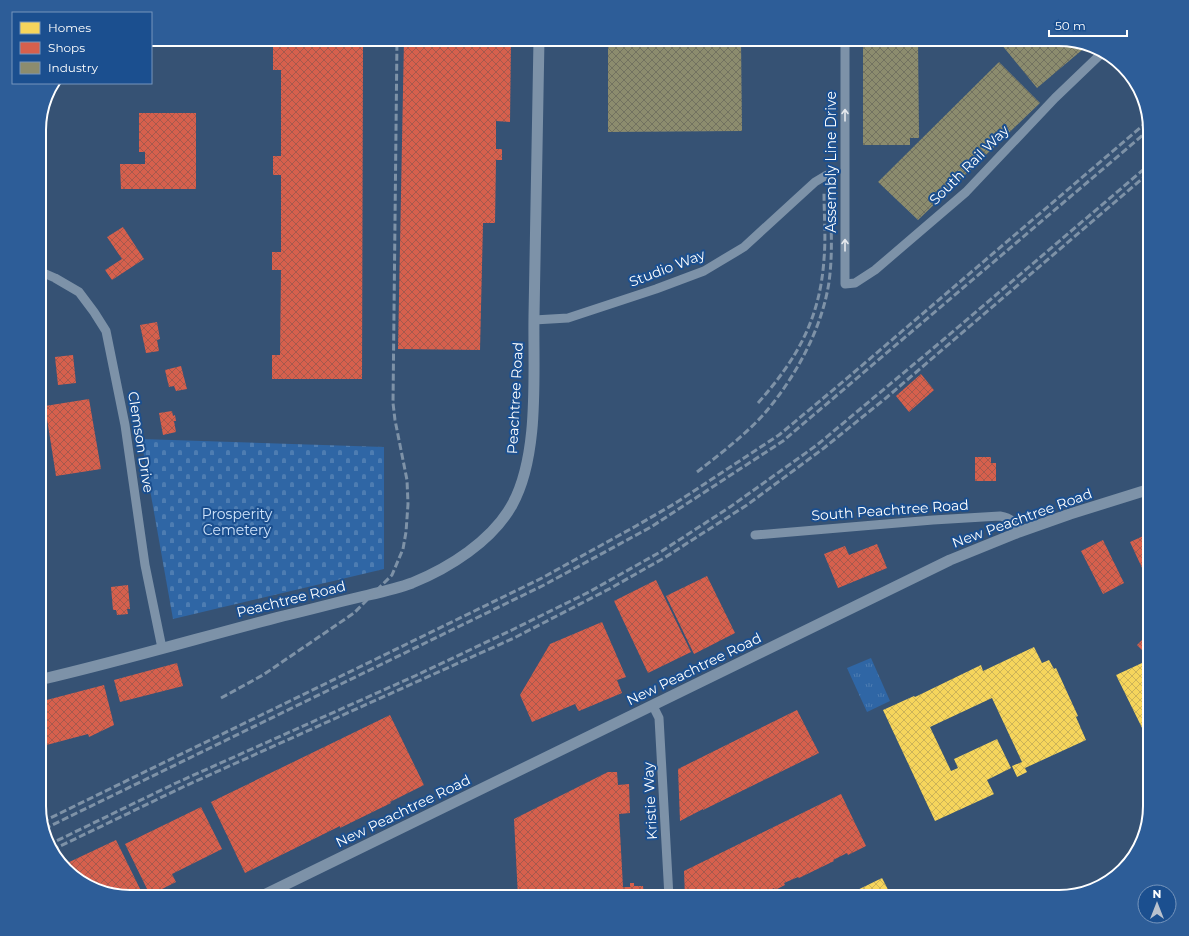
<svg xmlns="http://www.w3.org/2000/svg" width="1189" height="936" font-family="Montserrat,sans-serif">
<defs>
<pattern id="cemetery-stones" width="16" height="16" patternUnits="userSpaceOnUse"><rect width="16" height="16" fill="#2f66a5"/><path d="M2 7V4a2 2 0 0 1 4 0v3zM10 15v-3a2 2 0 0 1 4 0v3z" fill="#4e7db2"/></pattern>
<pattern id="park-tufts" width="24" height="20" patternUnits="userSpaceOnUse"><rect width="24" height="20" fill="#2f66a5"/><path d="M3 7l-1-3M5 7V3M7 7l1-3M15 17l-1-3M17 17v-4M19 17l1-3" fill="none" stroke="#4e7db2"/></pattern>
<pattern id="homes-cross-hatch" width="8" height="8" patternUnits="userSpaceOnUse"><rect width="8" height="8" fill="#f6d55c"/><path d="M0 0l8 8M0 8l8-8" fill="none" stroke="#ccb358"/></pattern>
<pattern id="shops-cross-hatch" width="8" height="8" patternUnits="userSpaceOnUse"><rect width="8" height="8" fill="#d6604d"/><path d="M0 0l8 8M0 8l8-8" fill="none" stroke="#a6594d"/></pattern>
<pattern id="industry-cross-hatch" width="8" height="8" patternUnits="userSpaceOnUse"><rect width="8" height="8" fill="#8c8c6e"/><path d="M0 0l8 8M0 8l8-8" fill="none" stroke="#727260"/></pattern>
</defs>
<rect width="100%" height="100%" fill="#365274"/>
<path fill="url(#cemetery-stones)" d="M141,439L384,447V569L173,619Z"/>
<path fill="url(#park-tufts)" d="M871,658L890,701L867,712L847,668Z"/>
<path fill="url(#homes-cross-hatch)" d="M1034,647L1042,663L1049,660L1054,669L1056,668L1078,716L1076,717L1086,740L1025,768L1027,772L1017,777L1012,766L1022,762L992,698L930,727L951,771L958,768L954,759L997,739L1011,768L987,780L994,794L935,821L883,710L914,696L915,697L981,665L983,671Z
M1142,663L1150,678V736L1147,738L1116,675Z
M882,878L892,897H843Z"/>
<path fill="url(#shops-cross-hatch)" d="M404,39H511L510,122L496,121V149H502V160H496L495,223H483L480,350L398,349Z
M273,47H363L362,379H272V355H280L281,270H272V252H281V175H273V156H281V70H273Z
M139,113H196V189H121L120,164H145V152H139Z
M123,227L144,259L112,280L105,270L122,259L107,237Z
M157,322L160,339L157,340L159,351L146,353L140,325Z
M73,355L76,383L58,385L55,357Z
M181,366L187,389L176,391L174,386L169,387L165,370Z
M921,374L934,390L909,412L896,396Z
M89,399L101,469L56,476L45,406Z
M172,411L173,416L175,415L176,421H174L176,432L163,435L159,413Z
M975,457H991V463H996V481H975Z
M1150,533V585L1130,542Z
M1103,540L1124,583L1103,594L1081,551Z
M877,544L887,568L838,588L824,554L845,546L849,555Z
M39,547H40L44,574H39Z
M707,576L735,633L694,654L666,596Z
M656,580L691,652L648,673L614,601Z
M128,585L130,609H127L128,614L117,615L116,610H113L111,587Z
M602,622L626,677L617,680L622,693L579,711L578,710L575,704L532,722L520,695L550,644Z
M1150,632V658L1137,645Z
M177,663L183,686L120,702L114,680Z
M104,685L114,725L89,737L88,734L39,747V702Z
M797,710L819,753L703,810V809L680,821L678,769Z
M390,715L424,785L390,802L391,803L340,828V826L245,873L211,802Z
M608,772H617L618,785L629,784L630,813L619,814L623,887H630V883H634V886H643L644,897H518L514,819Z
M841,794L866,846L848,855L847,853L833,860L834,861L799,878L798,877L784,883L785,885L775,890L774,888L761,895L762,896L760,897H685L684,871Z
M201,807L222,849L172,874L176,882L150,895L125,844Z
M116,840L144,897H130L96,890L70,874L63,865Z"/>
<path fill="url(#industry-cross-hatch)" d="M608,39H741L742,131L608,132Z
M863,39H918L919,138H910V145H863Z
M997,39H1059L1088,45L1037,88Z
M999,62L1040,103L918,220L878,182Z"/>
<g fill="none" stroke-linecap="round" stroke-linejoin="round">
<path stroke="#7d92a8" stroke-width="9" d="M845,39V284L855,283L875,270L966,192L1055,98L1103,52
M39,271L55,278L79,292L94,312L106,331L125,425L145,565L162,648
M534,320L568,318L656,289L704,271L744,247L815,182L825,176L830,174
M755,535L933,520L1000,516C1011,518 1015,522 1019,532
M653,706L659,718L669,897"/>
<path stroke="#7d92a8" stroke-width="11" d="M39,680C121,661 202,637 283,616C309,610 334,603 360,597C377,593 396,589 412,583C449,568 492,541 512,505C540,455 533,372 534,316C536,223 538,131 539,39
M260,897L950,560L1019,532L1070,514L1150,489"/>
<path stroke="#7e92a7" stroke-width="3" stroke-dasharray="7 3" stroke-linecap="butt" d="M758,403C797,359 820,319 824,259C826,237 824,214 824,192
M697,472C720,454 744,436 764,414C795,378 822,329 829,282C833,253 831,225 830,196
M221,698L263,675L354,613L392,575L403,549L406,532L408,504L407,480L395,420L393,403L397,39
M42,822L542,578L636,526L674,504L779,435L845,380L1148,121
M44,829L544,585L651,527L783,441L1150,129
M48,845L176,783L417,675L514,629L589,592L662,551L730,507L817,445L943,340L1150,164
M52,850L185,786L514,638L611,588L664,558L747,505L824,448L886,398L1150,172"/>
</g>
<defs><path id="oneway-shaft" d="M-6 0H5M1.5-3L5.5 0L1.5 3" fill="none" stroke-width="1.6" stroke-linecap="round" stroke-linejoin="round"/></defs>
<g stroke="#e5e9ee">
<use href="#oneway-shaft" transform="translate(845 115) rotate(-90)"/>
<use href="#oneway-shaft" transform="translate(845 245) rotate(-90)"/>
</g>
<g text-anchor="middle" dominant-baseline="central" stroke-width="4" stroke-linejoin="round" paint-order="stroke">
<g font-size="14" fill="#fff" stroke="#1b4f8f">
<text transform="translate(831 162) rotate(-90)">Assembly Line Drive</text>
<text transform="translate(969 165) rotate(-45)">South Rail Way</text>
<text transform="translate(667 268) rotate(-21)">Studio Way</text>
<text transform="translate(515 398) rotate(-87)">Peachtree Road</text>
<text transform="translate(141 442) rotate(81)">Clemson Drive</text>
<text transform="translate(890 510) rotate(-4)">South Peachtree Road</text>
<text transform="translate(1022 518) rotate(-20)">New Peachtree Road</text>
<text transform="translate(291 599) rotate(-14)">Peachtree Road</text>
<text transform="translate(694 669) rotate(-26)">New Peachtree Road</text>
<text transform="translate(650 801) rotate(-93)">Kristie Way</text>
<text transform="translate(403 811) rotate(-26)">New Peachtree Road</text>
</g>
<g font-size="14" fill="#cfe3fa" stroke="#1b4f8f">
<text x="237" y="514">Prosperity<tspan x="237" dy="16">Cemetery</tspan></text>
</g>
</g>
<path d="M0 0H1189V936H0ZM130 46H1059A84 84 0 0 1 1143 130V806A84 84 0 0 1 1059 890H130A84 84 0 0 1 46 806V130A84 84 0 0 1 130 46Z" fill="#2d5d98" fill-rule="evenodd"/>
<path fill="none" stroke="#fff" stroke-width="2" d="M130 46H1059A84 84 0 0 1 1143 130V806A84 84 0 0 1 1059 890H130A84 84 0 0 1 46 806V130A84 84 0 0 1 130 46Z"/>
<rect x="12" y="12" width="140" height="72" fill="#1b4f8f" stroke="#7695bc"/>
<rect x="20" y="22" width="20" height="12" fill="#f6d55c" stroke="#7695bc"/>
<text x="48" y="32" font-size="12" fill="#ffffff">Homes</text>
<rect x="20" y="42" width="20" height="12" fill="#d6604d" stroke="#7695bc"/>
<text x="48" y="52" font-size="12" fill="#ffffff">Shops</text>
<rect x="20" y="62" width="20" height="12" fill="#8c8c6e" stroke="#7695bc"/>
<text x="48" y="72" font-size="12" fill="#ffffff">Industry</text>
<g transform="translate(1157 904)"><circle r="19" fill="#1b4f8f" stroke="#7695bc"/>
<path d="M0-3L7 15L0 10L-7 15Z" fill="#b9c2ce"/>
<text y="-6" font-size="11" font-weight="bold" text-anchor="middle" fill="#ffffff">N</text>
</g>
<path d="M1049 30v6h78v-6" fill="none" stroke="#ffffff" stroke-width="2"/>
<text x="1055" y="30" font-size="12" fill="#ffffff" stroke="#1b4f8f" stroke-width="3" paint-order="stroke">50 m</text>
</svg>
